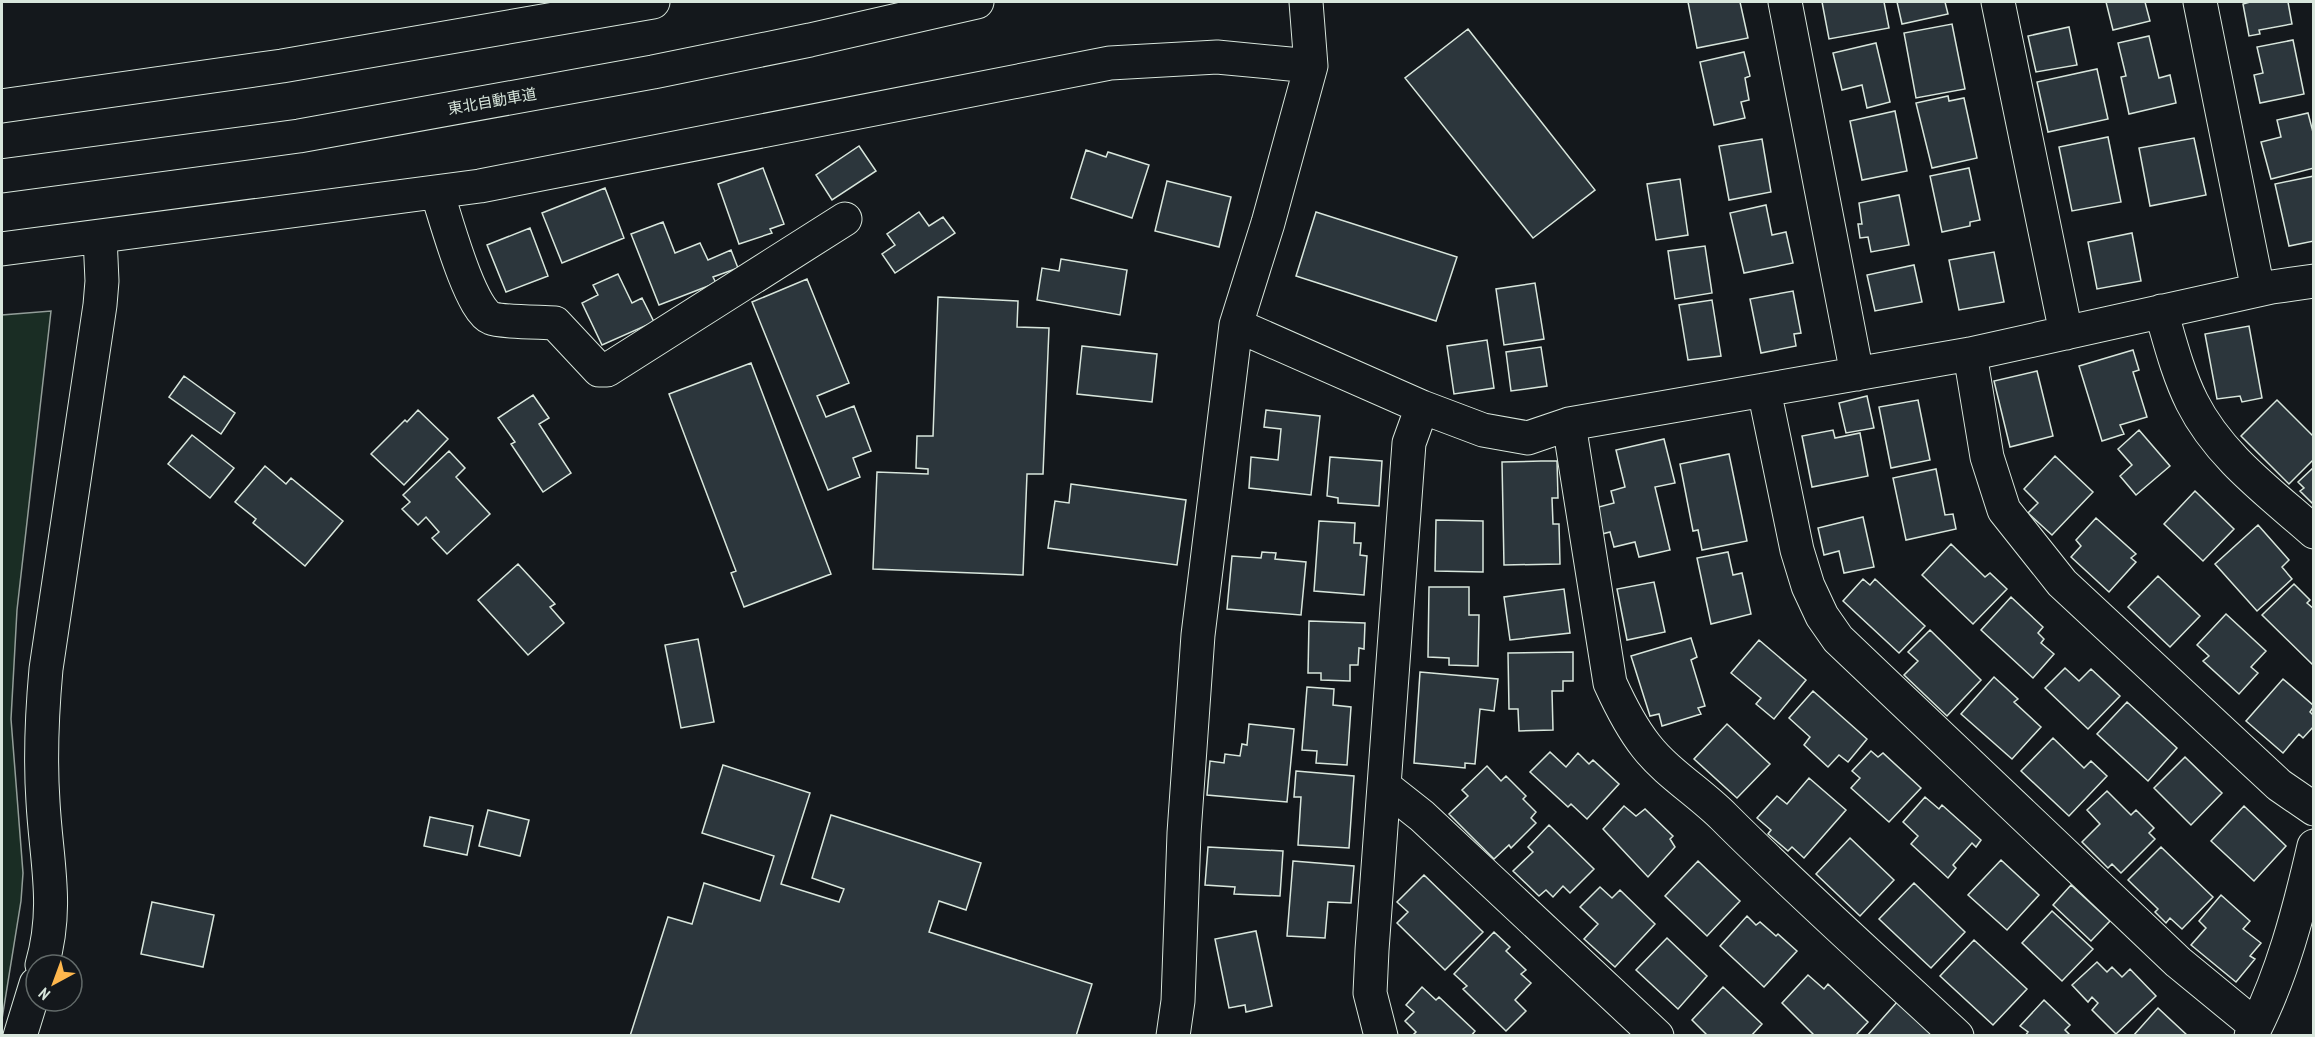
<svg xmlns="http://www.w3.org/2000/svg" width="2315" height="1037" font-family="'PT Sans Narrow','Noto Sans JP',sans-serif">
<rect width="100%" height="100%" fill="#14181c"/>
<path fill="#1a2d24" stroke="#939e99" stroke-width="1.5" d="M51,311L17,610L11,719L23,873L21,901L2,1019V315Z"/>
<path fill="#2c363c" stroke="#d8e6dc" stroke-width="1.5" d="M1688,2H1740L1748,38L1697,48Z
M1822,2H1884L1889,28L1829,39Z
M1897,2H1945L1948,14L1902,24Z
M2106,2H2145L2150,21L2113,30Z
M2250,2H2288L2292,24L2259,30L2260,34L2249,36L2243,4Z
M1952,24L1965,89L1916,98L1904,33Z
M2069,27L2077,65L2036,72L2028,36Z
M1468,29L1595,190L1533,238L1405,78Z
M2149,36L2159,78L2170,75L2176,103L2129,114L2121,77L2126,76L2118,43Z
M2293,40L2304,94L2260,103L2254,75L2263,73L2257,47Z
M1876,43L1890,102L1867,108L1862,85L1842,90L1833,53Z
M1744,52L1750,76L1745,78L1749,100L1741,102L1745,118L1714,125L1700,62Z
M2097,69L2108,119L2048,132L2037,82Z
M1948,96L1949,101L1964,98L1977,158L1932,168L1916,103Z
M1895,111L1907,171L1862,180L1850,121Z
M2308,113L2314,136V168L2271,179L2261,142L2281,137L2277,120Z
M2108,137L2121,202L2072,211L2059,147Z
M2194,138L2206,195L2150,206L2139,148Z
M1762,139L1771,192L1729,200L1719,146Z
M859,146L876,171L832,200L816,175Z
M1086,150L1106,157L1108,152L1149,165L1132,218L1071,198Z
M763,168L784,224L770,229L772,233L739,244L718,184Z
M1969,168L1980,220L1970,222V226L1942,232L1930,176Z
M2314,176V241L2289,246L2275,184Z
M1680,179L1688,235L1656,240L1647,184Z
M1167,181L1231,197L1219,247L1155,231Z
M605,188L624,238L562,263L542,213Z
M1899,195L1909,245L1871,252L1868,237L1860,238L1858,224H1862L1859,203Z
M1766,205L1772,235L1786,232L1793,263L1744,273L1730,213Z
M919,212L929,226L943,217L955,233L895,273L882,254L895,245L887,234Z
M1316,212L1457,257L1436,321L1296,276Z
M663,222L675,253L700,243L708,260L731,250L738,268L713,277L716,283L659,305L631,234Z
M530,228L548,276L506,292L487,245Z
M2132,233L2141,281L2097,289L2088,242Z
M1705,246L1712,293L1675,299L1668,251Z
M1994,252L2004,302L1959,310L1949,260Z
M1061,259L1127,270L1120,315L1037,300L1042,268L1059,271Z
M1914,265L1922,302L1875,311L1867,275Z
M618,274L632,303L642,298L654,322L602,345L582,303L598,295L593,285Z
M807,279L849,383L817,396L826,417L854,406L871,451L853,458L860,477L828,490L752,302Z
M1535,283L1544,339L1504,345L1496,289Z
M1793,291L1801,333L1794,334L1796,346L1761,353L1750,299Z
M938,297L1018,301L1017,327L1049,328L1043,474H1027L1023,575L873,569L877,472L928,474V469L916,468L917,436H933Z
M1712,300L1721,356L1688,360L1679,305Z
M2249,326L2262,398L2242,402L2240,396L2217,399L2205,334Z
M1487,340L1494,388L1454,394L1447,346Z
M1082,346L1157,354L1152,402L1077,394Z
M1541,347L1547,386L1511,391L1506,352Z
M2133,350L2139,370L2133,372L2147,417L2120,425L2124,434L2102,441L2079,366Z
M751,363L831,574L744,607L731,573L736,571L669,394Z
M2037,371L2053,436L2010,447L1994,381Z
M184,376L235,413L221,434L169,397Z
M533,395L549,418L539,424L571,473L543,492L511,444L515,442L498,418Z
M1867,396L1874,428L1846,433L1839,403Z
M1918,400L1930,460L1891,468L1879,407Z
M2277,400L2314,437V459L2289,484L2241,436Z
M418,410L448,439L404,485L371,454L405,420L407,422Z
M1266,410L1320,416L1311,495L1249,488L1251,457L1278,460L1281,429L1264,427Z
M1833,430L1835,438L1860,433L1868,476L1812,487L1802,436Z
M2139,430L2170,466L2136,495L2120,476L2132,465L2118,449Z
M192,435L234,468L210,498L168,464Z
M1664,439L1675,483L1655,487L1670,550L1639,557L1635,542L1614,547L1610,532L1602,534L1595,508L1614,503L1611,491L1625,487L1616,450Z
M449,451L465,468L456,477L490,514L447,554L432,538L439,532L426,517L418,525L402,509L410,502L403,495Z
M1729,454L1747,541L1702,550L1698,530L1693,531L1680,464Z
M2055,456L2093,492L2052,535L2028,513L2038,503L2024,489Z
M1330,457L1382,461L1379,506L1338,503V498L1327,496Z
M1541,461H1557L1558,498H1552L1553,524H1559L1560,564L1504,565L1502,462Z
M265,466L286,484L291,478L343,521L305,566L253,523L256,519L235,502Z
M2314,467V505L2300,491L2304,488L2298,482Z
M1936,469L1945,515L1953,514L1956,529L1906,540L1893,478Z
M1071,484L1186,500L1177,565L1048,548L1055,501L1069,503Z
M2195,491L2234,529L2203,561L2164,524Z
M1863,517L1874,567L1844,573L1839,551L1824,555L1818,528Z
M2096,518L2136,554L2131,558L2136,562L2109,592L2071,557L2081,546L2076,540Z
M1436,520L1483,521V572L1435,571Z
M1319,521L1355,523L1354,543H1361L1360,555L1367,556L1364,595L1314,591Z
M2258,525L2289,560L2282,567L2292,579L2257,611L2215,564Z
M1951,544L1985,577L1990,573L2007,589L1973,624L1922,575Z
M1262,552L1276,553L1275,559L1306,562L1301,615L1227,609L1232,556L1261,558Z
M1728,552L1733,575L1742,573L1751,614L1711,624L1697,558Z
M518,564L555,604L550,607L564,623L528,655L478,600Z
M2158,576L2200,616L2170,647L2128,607Z
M1863,579L1870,585L1875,579L1925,626L1899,653L1843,601Z
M1654,582L1665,632L1627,640L1617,589Z
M2294,584L2310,600L2307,603L2314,609V666L2262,615Z
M1429,587H1469V615H1479L1478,666L1449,665V658L1428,657Z
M1564,589L1570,633L1510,640L1504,597Z
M2011,597L2043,627L2038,633L2044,639L2041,643L2054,654L2033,678L1981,630Z
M2226,614L2266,651L2251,667L2258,673L2239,694L2203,661L2209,656L2197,645Z
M1309,621L1365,623L1364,649L1359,648L1358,665H1350V681L1321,680V673H1308Z
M1930,630L1981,680L1947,716L1904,675L1918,661L1908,652Z
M1691,638L1697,657L1691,660L1705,706L1698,708L1701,714L1662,726L1659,714L1650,716L1631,656Z
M698,639L714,722L681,728L665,645Z
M1759,640L1806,680L1774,719L1756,704L1761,698L1731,673Z
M1573,652V681H1563V691H1552L1553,730L1519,731L1518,709H1509L1508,653Z
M2065,668L2079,681L2091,669L2120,696L2088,729L2045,688Z
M1420,672L1498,679L1494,711L1480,709L1475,764L1465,763V768L1414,763Z
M1994,677L2018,699L2014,702L2041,727L2012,759L1961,714Z
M2283,679L2314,706L2310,712L2314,716V726L2303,738L2299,734L2283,753L2246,721Z
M1307,687L1334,689L1333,705L1351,707L1347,765L1316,763L1317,751L1302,750Z
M1813,691L1867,739L1848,762L1839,755L1828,767L1804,745L1810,737L1789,718Z
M2127,702L2177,748L2148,781L2097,734Z
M1249,724L1294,729L1287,802L1207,795L1210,761L1224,763L1225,754L1240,756L1242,744L1247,745Z
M1727,724L1770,764L1737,798L1694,759Z
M2053,738L2084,768L2091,761L2107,776L2069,816L2021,771Z
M1871,751L1878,757L1883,753L1921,788L1889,822L1851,788L1860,778L1852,771Z
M1550,752L1566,767L1578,753L1589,764L1593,760L1619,784L1587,819L1571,804L1568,807L1530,772Z
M2185,757L2222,793L2191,825L2154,788Z
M723,765L810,793L781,884L839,902L844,889L812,878L831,815L981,863L966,910L939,901L929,932L1092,984L1076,1036H630L668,917L692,924L704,883L760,901L774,856L702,833Z
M1487,766L1501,781L1506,776L1526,796L1523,799L1536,812L1531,818L1536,823L1511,848L1509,845L1494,859L1449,814L1468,796L1462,790Z
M1296,771L1354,776L1349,848L1298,845L1301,797H1294Z
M1809,778L1846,810L1804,858L1792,847L1788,851L1768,834L1771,830L1757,818L1777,796L1787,804Z
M2107,791L2131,815L2136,810L2154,828L2149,833L2155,839L2121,873L2112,864L2108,868L2082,842L2100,824L2087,810Z
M1925,797L1939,809L1942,805L1981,840L1976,847L1972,843L1953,865L1956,868L1948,878L1911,844L1918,836L1903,822Z
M1624,806L1636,816L1645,809L1673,836L1670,839L1675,847L1648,877L1603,829Z
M2244,806L2286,846L2254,881L2211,841Z
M488,810L529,820L520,856L479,846Z
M430,817L473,826L467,855L424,846Z
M1549,825L1594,869L1570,893L1563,886L1553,897L1546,890L1539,896L1513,871L1533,852L1528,847Z
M1850,838L1894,880L1860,916L1816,874Z
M1208,847L1283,851L1280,896L1234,894L1235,887L1205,885Z
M2161,847L2213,897L2182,929L2170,918L2166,923L2155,912L2158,909L2128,880Z
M2001,860L2039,895L2007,930L1968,895Z
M1293,861L1354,866L1351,903L1328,902L1325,938L1287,936Z
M1698,861L1740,901L1707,936L1665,896Z
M1424,875L1483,932L1445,970L1397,923L1408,912L1397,902Z
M1914,883L1965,932L1931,968L1879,919Z
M2071,885L2110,921L2091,941L2053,905Z
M1600,887L1612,898L1620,890L1655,924L1615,967L1584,939L1598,924L1580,907Z
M2221,895L2250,921L2243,929L2261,943L2250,956L2255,959L2236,982L2191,945L2206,928L2199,921Z
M152,902L214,915L203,967L141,954Z
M2052,911L2093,949L2062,981L2022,943Z
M1747,916L1756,925L1760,922L1776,936L1778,934L1797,951L1764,987L1720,946Z
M1256,931L1272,1006L1246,1012L1245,1005L1229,1008L1215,939Z
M1494,932L1510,947L1506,951L1526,970L1521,974L1531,983L1515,1000L1526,1011L1506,1031L1463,989L1467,986L1454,974Z
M1667,938L1707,976L1678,1009L1636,970Z
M1974,940L2027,989L1993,1025L1940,976Z
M2097,962L2107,972L2112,967L2122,977L2130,969L2156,996L2116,1034L2092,1010L2098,1003L2092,997L2088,1002L2072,985Z
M1808,975L1824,989L1828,984L1868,1022L1855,1036H1815L1782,1003Z
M1422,987L1436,1000L1439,997L1475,1031L1471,1036H1412L1416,1032L1405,1021L1414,1012L1406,1005Z
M1723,987L1762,1024L1751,1036H1708L1692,1020Z
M2044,1000L2070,1025L2065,1030L2071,1036H2025L2028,1032L2020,1026Z
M1897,1002L1932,1035V1036H1867Z
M2158,1008L2188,1036H2133Z"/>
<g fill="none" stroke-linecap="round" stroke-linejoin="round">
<defs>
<path id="minor" d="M1785,2L1857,374
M1998,2L2066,333
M2200,2L2258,290
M437,192C445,216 470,310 491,318C500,322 542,322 555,323L599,370H607L845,219
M2,249L480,186L1110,63L1217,57L1311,66
M2161,311C2170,342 2178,374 2192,402C2219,456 2269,492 2314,532
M1236,325L1422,407L1483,430L1528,438L1569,424L1970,354L2272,287L2314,281
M1970,354L1987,457L2004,510L2062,583L2279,785L2314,809
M1764,390L1797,550L1808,586L1822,616L1838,639L2178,962L2256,1026
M1569,424L1610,683C1620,705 1631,727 1646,746C1667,773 1699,792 1724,817C1799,892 1879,963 1957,1036
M1384,786L1422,816L1657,1036
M42,965C59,906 46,860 43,802C40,757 42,713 46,669L100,305L102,281L100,237
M20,1036L36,984
M1173,1036L1178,1001L1184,833L1198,635L1236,325L1268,223L1311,66L1306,2
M1381,1036L1370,993L1372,950L1409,443L1422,407
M2251,1036C2282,977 2299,911 2314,846"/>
<path id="highway" d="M2,106L282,66L653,2
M2,176L299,136L653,72L810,40L977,2"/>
</defs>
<use href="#minor" stroke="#d8e6dc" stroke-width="35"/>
<use href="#highway" stroke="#d8e6dc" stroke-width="35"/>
<use href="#minor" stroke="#14181c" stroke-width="33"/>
<use href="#highway" stroke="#14181c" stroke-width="33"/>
</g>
<g text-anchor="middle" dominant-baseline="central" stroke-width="4.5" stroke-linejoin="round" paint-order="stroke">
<g font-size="15" fill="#d8e6dc" stroke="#14181c">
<text transform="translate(492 101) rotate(-10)">東北自動車道</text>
</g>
</g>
<rect width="2315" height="1037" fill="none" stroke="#d8e6dc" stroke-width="6"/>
<g transform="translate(54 983) rotate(221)"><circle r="28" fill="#14181c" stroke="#626a69" stroke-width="1.5"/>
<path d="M0-4.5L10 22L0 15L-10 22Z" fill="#ffb74d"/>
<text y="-9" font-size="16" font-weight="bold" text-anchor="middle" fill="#d8e6dc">N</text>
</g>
</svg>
